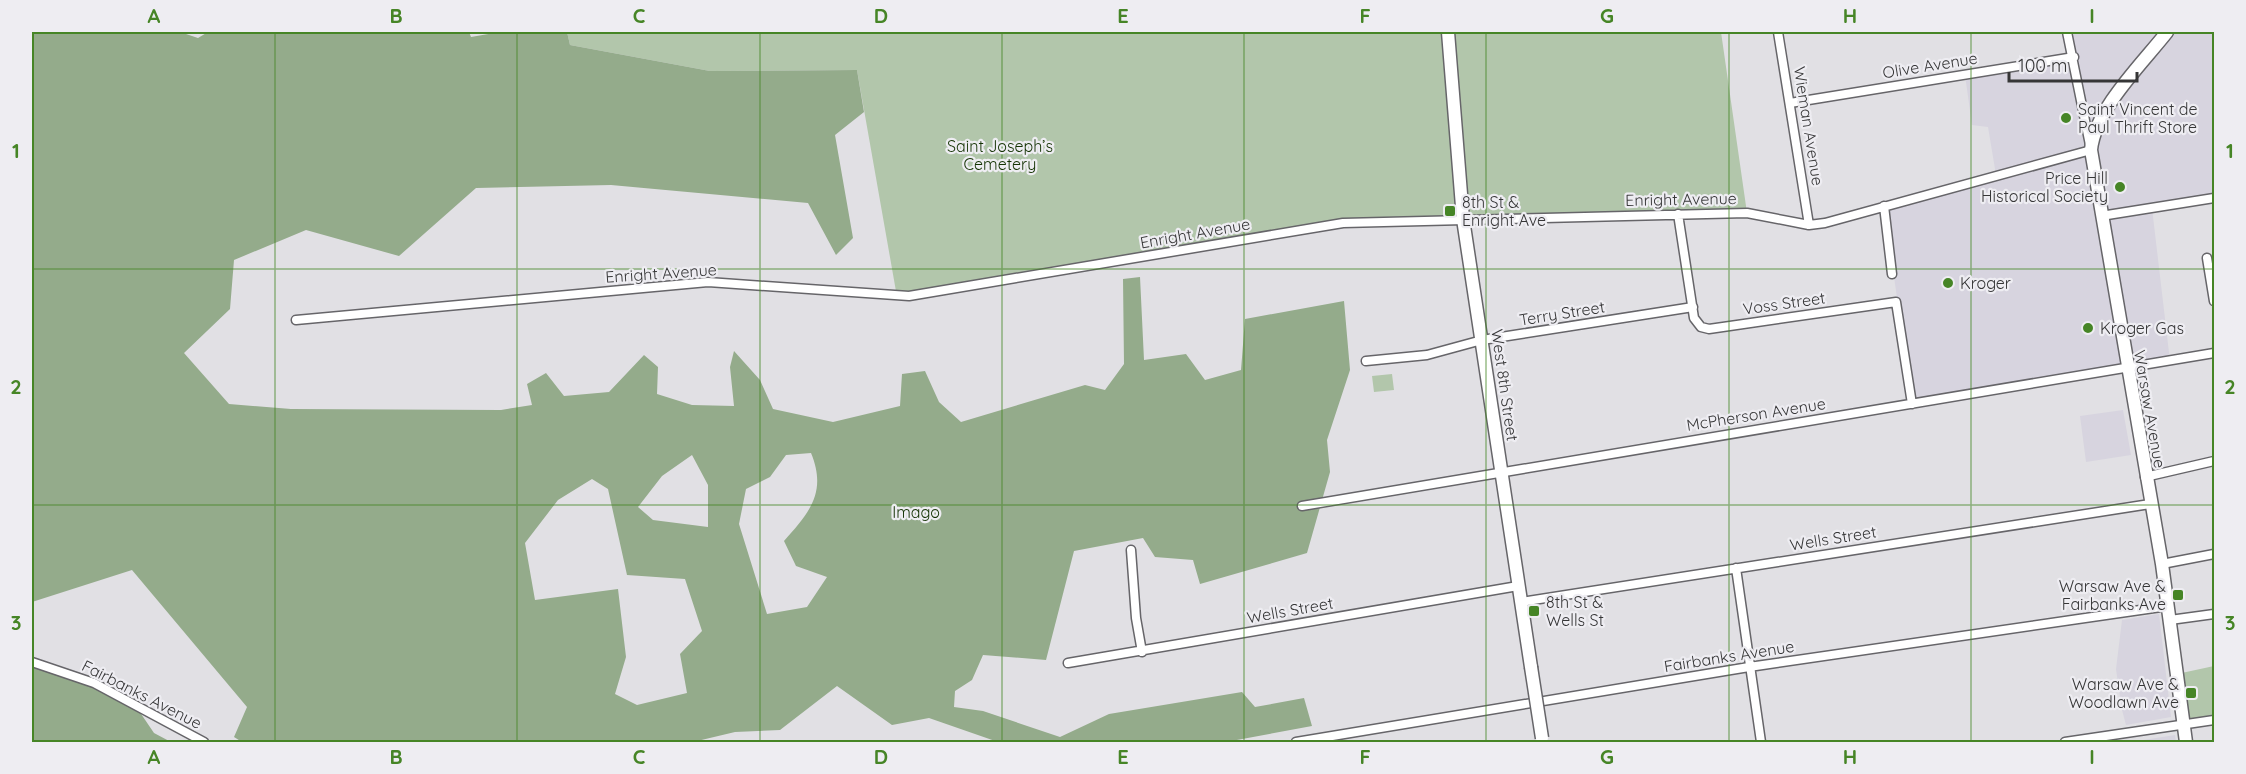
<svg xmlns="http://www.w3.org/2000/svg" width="2246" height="774" font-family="Quicksand,sans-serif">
<rect width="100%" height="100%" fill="#e1e0e4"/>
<path fill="#d7d4df" d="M2067,32H2214V198L2152,208L2170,361L1912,404L1884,206L1996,175L1988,127L1972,125L1965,75L2074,57Z
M2123,410L2131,455L2086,462L2080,416Z
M2159,614L2171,717L2126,725L2122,710L2116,669L2122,620Z
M2175,735L2176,742H2131Z"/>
<path fill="#b2c6ab" d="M567,32H1721L1747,213L1363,222L897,297L857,70L710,71L570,45Z
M1392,374L1394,390L1374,392L1372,376Z
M2214,666V720L2184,725L2177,674Z"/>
<path fill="#94ab8b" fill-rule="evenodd" d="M32,32H180L198,38L208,32H469L471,37L500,32H567L570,45L710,71L857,70L864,112L835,135L853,238L836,255L808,203L611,185L476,188L399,256L306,230L234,260L230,309L184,353L229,404L291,409L501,410L532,405L527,384L546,373L564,396L609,392L644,355L658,367L657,394L692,405L734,406L730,367L734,351L760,380L773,409L833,422L900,406L902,374L925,371L939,402L961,422L1085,385L1105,390L1124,364L1123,279L1140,277L1144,360L1186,354L1205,380L1241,370L1245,319L1344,301L1350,370L1327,440L1330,472L1307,553L1200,584L1193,560L1155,557L1143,538L1074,551L1046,660L983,655L972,680L955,691L954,707L983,711L1060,737L1109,714L1242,692L1255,707L1304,698L1312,726L1226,742H998L929,718L892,725L837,686L780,730L735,732L693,742H242L234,737L247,707L132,570L32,602ZM811,453C827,492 810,512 784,541L796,566L827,577L807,607L767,614L739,524L746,489L770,477L786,455ZM692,455L708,485V527L653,520L638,507L662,476ZM592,479L608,489L627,575L685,579L702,631L680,654L687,693L637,705L615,694L626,657L618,589L535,600L525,543L558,500Z
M32,662L71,674L135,705L154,733L171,742H32Z"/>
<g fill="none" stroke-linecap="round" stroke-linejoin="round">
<defs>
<path id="street" d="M1778,32L1809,225
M1790,103L2074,57
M1884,206L1892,274
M1678,214L1694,318L1701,327L1709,329L1896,302L1912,404
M2101,216L2214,198
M2207,258L2214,301
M296,320L708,282L909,296L1343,223L1747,213L1809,225L1825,223L2091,150L2067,32
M1366,361L1427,355L1482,340L1693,307
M2145,477L2214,461
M1302,506L2214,353
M1131,550L1136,618L1142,652
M2162,564L2214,554
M1736,568L1761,742
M1521,602L2150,504
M2170,620L2214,614
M32,662L94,683L204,742
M1068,663L1518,586
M1296,742L1749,667L2168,606
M2065,742L2214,720"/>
<path id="secondary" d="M1448,32L1463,219L1531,667
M2167,32C2142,64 2095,109 2091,150L2162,564L2186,742"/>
</defs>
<use href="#street" stroke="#666569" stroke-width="11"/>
<use href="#secondary" stroke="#666569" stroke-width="15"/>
<use href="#street" stroke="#fff" stroke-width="8"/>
<use href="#secondary" stroke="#fff" stroke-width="12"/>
<defs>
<path id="secondary-bridge" d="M1531,667L1542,738"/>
</defs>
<use href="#secondary-bridge" stroke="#666569" stroke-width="15" stroke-linecap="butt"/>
<use href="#secondary-bridge" stroke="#fff" stroke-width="12"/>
</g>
<path fill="none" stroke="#468526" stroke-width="1.5" stroke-opacity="0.55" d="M275,32V742M517,32V742M760,32V742M1002,32V742M1244,32V742M1486,32V742M1729,32V742M1971,32V742M32,269H2214M32,505H2214"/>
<g fill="#468526" stroke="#eeedf2" stroke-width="2">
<circle cx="2066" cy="118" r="6"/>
<circle cx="2120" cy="187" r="6"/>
<rect x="1444" y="205" width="12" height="12" rx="3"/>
<circle cx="1948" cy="283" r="6"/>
<circle cx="2088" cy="328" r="6"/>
<rect x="2172" y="589" width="12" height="12" rx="3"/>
<rect x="1528" y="605" width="12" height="12" rx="3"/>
<rect x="2185" y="687" width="12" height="12" rx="3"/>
</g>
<g text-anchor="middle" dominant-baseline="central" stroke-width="4.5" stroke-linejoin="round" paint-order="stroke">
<g font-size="16" fill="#363637" stroke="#eeedf2">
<text transform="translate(1930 65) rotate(-9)">Olive Avenue</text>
<text transform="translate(1809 126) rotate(81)">Wieman Avenue</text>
<text transform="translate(1681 199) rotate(-1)">Enright Avenue</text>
<text transform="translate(1195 233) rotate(-10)">Enright Avenue</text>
<text transform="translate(661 273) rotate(-4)">Enright Avenue</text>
<text transform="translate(1784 303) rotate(-8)">Voss Street</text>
<text transform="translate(1562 313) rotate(-9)">Terry Street</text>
<text transform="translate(1505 385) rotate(82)">West 8th Street</text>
<text transform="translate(2150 409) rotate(80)">Warsaw Avenue</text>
<text transform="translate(1756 414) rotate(-9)">McPherson Avenue</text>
<text transform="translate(1833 538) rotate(-9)">Wells Street</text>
<text transform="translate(1290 610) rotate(-10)">Wells Street</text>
<text transform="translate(1729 656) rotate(-9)">Fairbanks Avenue</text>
<text transform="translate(142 694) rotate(27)">Fairbanks Avenue</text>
</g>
<g font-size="16" fill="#363637" stroke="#eeedf2" text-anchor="start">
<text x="2078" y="109">Saint Vincent de<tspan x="2078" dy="18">Paul Thrift Store</tspan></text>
<text x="2108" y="178" text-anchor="end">Price Hill<tspan x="2108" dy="18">Historical Society</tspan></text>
<text x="1462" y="202">8th St &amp;<tspan x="1462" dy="18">Enright Ave</tspan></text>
<text x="1960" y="283">Kroger</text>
<text x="2100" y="328">Kroger Gas</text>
<text x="2166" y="586" text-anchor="end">Warsaw Ave &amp;<tspan x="2166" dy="18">Fairbanks Ave</tspan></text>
<text x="1546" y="602">8th St &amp;<tspan x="1546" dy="18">Wells St</tspan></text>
<text x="2179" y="684" text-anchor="end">Warsaw Ave &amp;<tspan x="2179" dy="18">Woodlawn Ave</tspan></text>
</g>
<g font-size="16" fill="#143303" stroke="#eeedf2">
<text x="1000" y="146">Saint Joseph’s<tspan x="1000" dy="18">Cemetery</tspan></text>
<text x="916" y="512">Imago</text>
</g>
</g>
<rect width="2246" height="774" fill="none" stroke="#eeedf2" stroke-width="66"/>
<path d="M2009 72v9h128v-9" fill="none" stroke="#363637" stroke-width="3"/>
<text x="2018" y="72" font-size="18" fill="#363637" stroke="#eeedf2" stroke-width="4.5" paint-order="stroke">100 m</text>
<rect x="33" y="33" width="2180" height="708" fill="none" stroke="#468526" stroke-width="2"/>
<g font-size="20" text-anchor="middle" font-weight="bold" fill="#468526">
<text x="154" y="23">A</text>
<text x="396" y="23">B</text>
<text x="639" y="23">C</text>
<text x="881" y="23">D</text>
<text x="1123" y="23">E</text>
<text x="1365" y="23">F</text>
<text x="1607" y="23">G</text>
<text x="1850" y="23">H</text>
<text x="2092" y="23">I</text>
<text x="16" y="158">1</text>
<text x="2230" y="158">1</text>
<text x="16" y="394">2</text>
<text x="2230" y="394">2</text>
<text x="16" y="630">3</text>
<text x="2230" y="630">3</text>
<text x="154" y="764">A</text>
<text x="396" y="764">B</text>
<text x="639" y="764">C</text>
<text x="881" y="764">D</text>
<text x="1123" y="764">E</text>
<text x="1365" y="764">F</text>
<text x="1607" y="764">G</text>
<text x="1850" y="764">H</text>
<text x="2092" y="764">I</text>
</g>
</svg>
